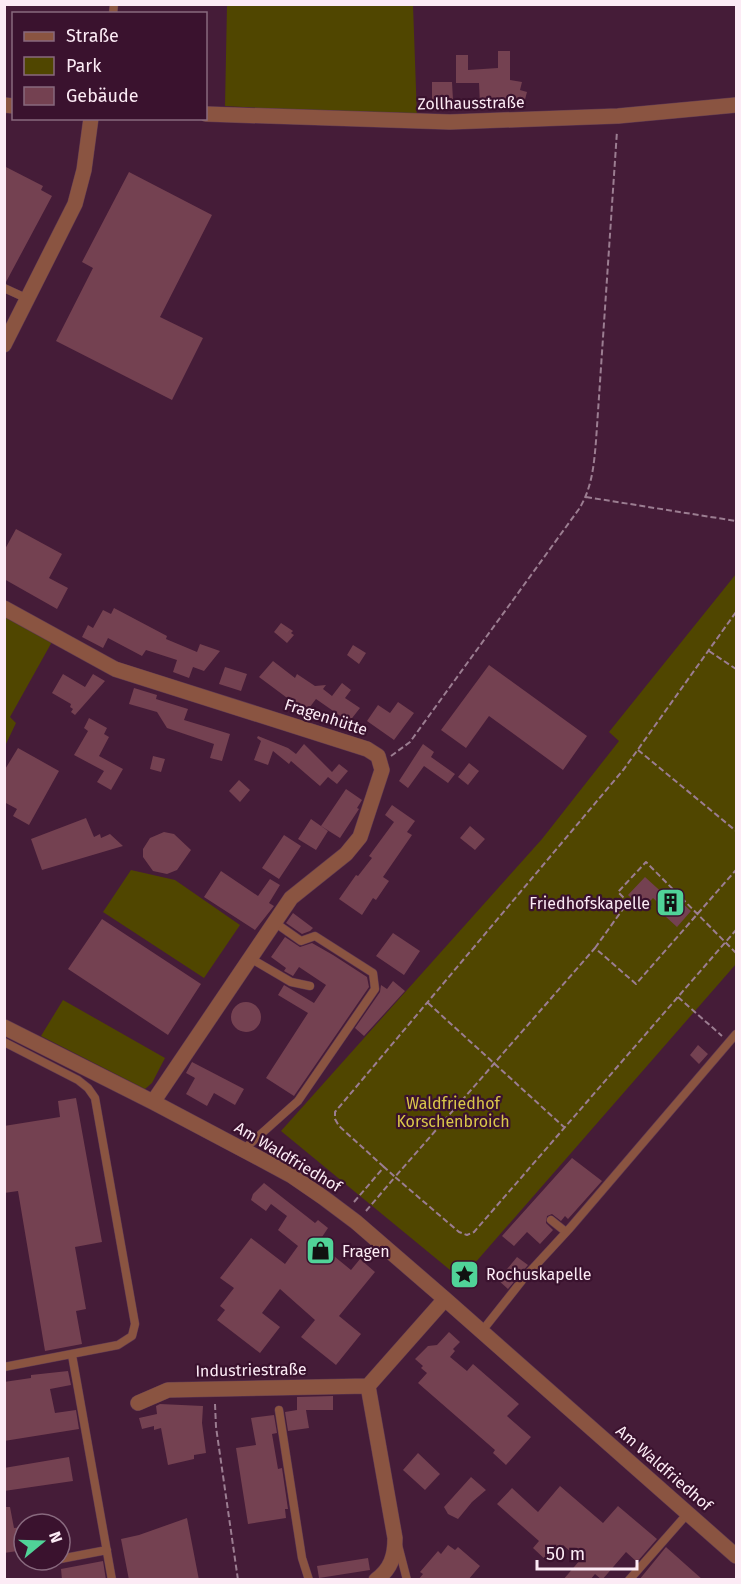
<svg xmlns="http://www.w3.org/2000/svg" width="741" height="1584" font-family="'Fira Sans',sans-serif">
<rect width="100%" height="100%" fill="#451c38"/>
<path fill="#504600" d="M227,5H413L417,117L225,106Z
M736,574V964L461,1279L281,1131L542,839L619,741L609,732Z
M5,614L53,640L10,717L16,723L5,746Z
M131,870L175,880L240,925L204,978L103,912Z
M63,1000L165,1058L152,1083L145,1089L41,1036Z"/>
<path fill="#744151" d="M498,51H510V80L522,82L520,90L527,92L523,107L493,102V104L480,105L479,83H456V55H468V70L498,68Z
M432,82H452L453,100L432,101Z
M4,166L43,186L41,190L52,196L6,282Z
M129,172L212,215L160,317L203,338L172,400L56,341L93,268L82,262Z
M16,529L62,554L49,578L68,588L57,609L4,579V551Z
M114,608L167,636L166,639L197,652L200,644L220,651L204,671L193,667L189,678L173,672L177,660L146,650L142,656L108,638L103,648L82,637L88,625L93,628L103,610L111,614Z
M281,623L293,631L291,633L294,635L287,643L274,632Z
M353,645L366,653L359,664L347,655Z
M273,661L295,678L297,674L315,686L326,685L323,689L332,696L342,683L351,690L345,698L360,708L349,722L316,699L306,712L259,677Z
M489,665L587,736L563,770L489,716L466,748L441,730Z
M225,667L247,674L241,691L219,684Z
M63,674L85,687L93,674L105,681L75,715L71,712L73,709L70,707L71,704L52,693Z
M134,688L157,695L156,699L188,709L184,720L230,734L222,761L210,758L214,744L167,728L157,712L129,704Z
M398,702L414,713L394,740L367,721L378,705L390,713Z
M89,718L107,728L104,734L109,737L99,756L123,769L111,790L97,782L104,771L74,755L88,731L84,728Z
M258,736L288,748L296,754L304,744L332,772L339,764L348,771L337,784L328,777L320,786L291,761L289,764L273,751L268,765L254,760L261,741L257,738Z
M423,744L434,752L431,757L455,774L448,783L424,766L408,788L399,781Z
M18,748L59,771L29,825L13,816L17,809L4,802V771Z
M153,756L165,759L161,772L150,769Z
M469,763L479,771L468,785L458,777Z
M239,780L250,790L240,802L229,791Z
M346,789L362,800L357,808L359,809L340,838L321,826Z
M392,805L415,821L407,832L412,835L383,877L389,881L376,900L373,898L362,915L339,899L356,875L358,876L372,858L369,856L394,822L385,815Z
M86,818L94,837L100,834L101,838L110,834L123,846L42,870L31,839Z
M311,819L328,831L316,850L298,839Z
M470,826L485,839L475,850L460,838Z
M164,832L174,834L191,850L177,870L167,874L153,871L143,857V849L150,838Z
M284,835L301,846L279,879L262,868Z
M221,871L258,896L270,879L280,885L269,903L274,906L255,930L204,897Z
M645,877L667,897L671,893L691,911L677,927L665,916L668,912L653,898L643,909L628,895Z
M293,913L313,928L310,931L302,934L286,923Z
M102,919L201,984L168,1035L68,969Z
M393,933L420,951L404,975L376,956Z
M285,937L300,947L312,943L333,955L367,977L369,987L294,1096L266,1078L308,1013L278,995L284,985L314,1003L326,985L299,967L293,976L284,971L286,968L271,957Z
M393,981L405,991L364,1036L355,1028L380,992L381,985L387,989Z
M231 1017a15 15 0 1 1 30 0a15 15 0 1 1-30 0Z
M698,1045L708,1054L699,1064L690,1055Z
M192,1062L244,1089L235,1105L214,1093L207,1106L186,1094L195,1078L186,1073Z
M76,1098L102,1242L75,1247L86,1309L76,1311L82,1344L45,1351L18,1191L4,1193V1126L60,1117L58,1101Z
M572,1158L602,1181L568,1219L565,1216L561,1221L552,1214L547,1216L546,1223L553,1230L540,1244L527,1232L514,1246L502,1236Z
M264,1183L315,1223L318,1220L328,1228L318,1243L351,1270L360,1259L375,1272L339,1316L361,1334L336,1365L301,1337L315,1320L280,1289L262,1313L280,1327L260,1353L217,1320L225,1310L220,1306L234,1288L220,1278L251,1238L285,1264L298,1246L278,1230L287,1216L271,1204L266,1211L251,1200L253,1194Z
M517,1257L528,1265L508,1289L498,1280Z
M449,1332L460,1342L453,1349L455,1351L450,1357L467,1371L473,1364L519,1404L507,1416L531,1437L506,1465L493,1453L495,1450L418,1383L427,1373L421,1368L423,1366L415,1359L428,1346L437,1345Z
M68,1371L71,1385L50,1389L55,1413L76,1410L79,1429L4,1441V1382L31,1378V1375Z
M333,1396V1410H306L309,1428L288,1431L285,1412L297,1410V1397Z
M160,1404L203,1406L202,1423L206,1453L194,1455V1459L168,1465L161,1428L154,1430V1426L142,1429L139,1418L157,1414L156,1406Z
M274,1415L277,1433L272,1434L278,1469L282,1468L288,1509H285L286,1518L248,1524L236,1448L256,1445L251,1418Z
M418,1453L440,1474L425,1490L403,1470Z
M69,1457L73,1481L4,1491V1468Z
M471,1477L486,1490L472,1502L458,1519L448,1514L444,1507Z
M560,1486L603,1523L618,1506L657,1539L637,1562L626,1552L602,1580L595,1574L590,1580H563L580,1560L563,1545L548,1562L533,1548L539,1541L497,1504L512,1488L538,1512Z
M4,1507H10L14,1528L24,1527V1550L4,1553Z
M187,1518L199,1580H129L121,1539L139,1535Z
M448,1545L455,1550L458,1547L480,1566L468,1580H418L423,1574L420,1572L438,1551L441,1554Z
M666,1547L667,1548L703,1580H639Z
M368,1558L370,1570L319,1578L317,1566Z
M103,1561L106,1580H62L61,1569Z"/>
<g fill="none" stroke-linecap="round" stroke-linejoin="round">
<defs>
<path id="lane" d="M113,14L114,4
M4,288L28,299
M250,958L291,982L310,986
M4,1042L78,1080L88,1088L95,1098L135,1324L132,1336L118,1345L4,1367
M243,1150L298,1101L375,989L373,973L315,936L301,941L274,922
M551,1220L566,1232
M482,1331L524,1278L570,1228L736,1034
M72,1355L112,1580
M279,1410L302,1558L309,1580
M398,1545L407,1580
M60,1559L107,1550
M33,1564L54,1560
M629,1580L688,1513"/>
<path id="street" d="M4,105L14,106
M206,114L450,122L618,116L736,105
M4,345L75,204L84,170L91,118
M4,608L115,669L367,749L378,756L382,770L360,837L346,854L291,898L153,1102
M4,1027L153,1102L255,1156L292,1176L324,1198L356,1222L445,1299L736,1556
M368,1386L395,1538C395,1556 391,1569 376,1580
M138,1403L168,1390L368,1386L445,1299"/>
</defs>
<use href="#lane" stroke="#5f3952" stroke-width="9"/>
<use href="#street" stroke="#5f3952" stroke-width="16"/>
<path stroke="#9b7d91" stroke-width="2" stroke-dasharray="6 3" stroke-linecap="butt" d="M586,497L736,521
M709,651L736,669
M638,750L736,831
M391,756L410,742L579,509C592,488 594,465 596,441L617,131
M595,948L628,902L618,892L646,862L736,953
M678,997L722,1036
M428,1003L565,1128
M384,1167L339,1126L335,1119V1112L624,769L736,612
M354,1202L384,1167L395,1177L595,948L636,984L736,870
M366,1211L395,1177L459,1232L467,1235L474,1232L736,930
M215,1404L216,1427L238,1580"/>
<use href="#lane" stroke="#8a5441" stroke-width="8"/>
<use href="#street" stroke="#8a5441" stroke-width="15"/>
</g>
<defs>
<symbol id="building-square" viewBox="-11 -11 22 22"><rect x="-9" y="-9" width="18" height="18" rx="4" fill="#50d398" stroke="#3a122e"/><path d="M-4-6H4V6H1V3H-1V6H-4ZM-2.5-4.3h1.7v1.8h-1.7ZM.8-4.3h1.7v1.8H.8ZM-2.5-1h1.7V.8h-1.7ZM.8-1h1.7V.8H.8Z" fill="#111"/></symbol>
<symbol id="shop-square" viewBox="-11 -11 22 22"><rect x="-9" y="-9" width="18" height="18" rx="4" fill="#50d398" stroke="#3a122e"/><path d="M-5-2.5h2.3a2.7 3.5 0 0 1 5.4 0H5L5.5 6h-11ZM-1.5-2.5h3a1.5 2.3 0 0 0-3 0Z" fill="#111"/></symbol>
<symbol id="sight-square" viewBox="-11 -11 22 22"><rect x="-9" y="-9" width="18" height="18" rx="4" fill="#50d398" stroke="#3a122e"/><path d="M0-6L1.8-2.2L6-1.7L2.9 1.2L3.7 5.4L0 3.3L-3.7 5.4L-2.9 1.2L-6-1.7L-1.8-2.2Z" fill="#111"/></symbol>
</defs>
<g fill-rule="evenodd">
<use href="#building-square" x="654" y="886" width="33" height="33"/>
<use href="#shop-square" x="304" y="1234" width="33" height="33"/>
<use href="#sight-square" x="448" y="1258" width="33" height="33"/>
</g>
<g text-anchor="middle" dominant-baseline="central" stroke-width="4.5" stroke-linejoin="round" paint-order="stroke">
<g font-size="16" fill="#fcebf5" stroke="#3a122e">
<text transform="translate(471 103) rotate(-1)">Zollhausstraße</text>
<text transform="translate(326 717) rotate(18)">Fragenhütte</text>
<text transform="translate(288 1157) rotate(31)">Am Waldfriedhof</text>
<text transform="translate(251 1370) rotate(-1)">Industriestraße</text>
<text transform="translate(664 1468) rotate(41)">Am Waldfriedhof</text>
</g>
<g font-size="16" fill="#fcebf5" stroke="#3a122e" text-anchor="start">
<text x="650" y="903" text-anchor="end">Friedhofskapelle</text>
<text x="342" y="1251">Fragen</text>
<text x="486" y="1274">Rochuskapelle</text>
</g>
<g font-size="16" fill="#dac74a" stroke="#3a122e">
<text x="453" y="1103">Waldfriedhof<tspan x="453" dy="18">Korschenbroich</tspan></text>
</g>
</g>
<rect width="741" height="1584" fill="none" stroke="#fcebf5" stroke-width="12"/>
<rect x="12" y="12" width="195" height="108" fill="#3a122e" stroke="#88697e" stroke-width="1.5"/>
<rect x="24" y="32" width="30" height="9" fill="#8a5441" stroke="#88697e" stroke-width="1.5"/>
<text x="66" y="42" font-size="18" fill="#fcebf5">Straße</text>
<rect x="24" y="57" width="30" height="18" fill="#504600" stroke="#88697e" stroke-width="1.5"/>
<text x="66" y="72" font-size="18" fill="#fcebf5">Park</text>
<rect x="24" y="87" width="30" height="18" fill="#744151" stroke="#88697e" stroke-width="1.5"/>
<text x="66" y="102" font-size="18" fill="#fcebf5">Gebäude</text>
<g transform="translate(42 1542) rotate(71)"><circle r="28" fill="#3a122e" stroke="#88697e" stroke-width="1.5"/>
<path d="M0-4.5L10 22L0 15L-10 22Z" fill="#50d398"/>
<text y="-9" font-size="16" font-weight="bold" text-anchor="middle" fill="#fcebf5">N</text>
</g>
<path d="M537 1560v9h100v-9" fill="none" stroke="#fcebf5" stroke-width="3"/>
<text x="546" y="1560" font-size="18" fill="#fcebf5" stroke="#3a122e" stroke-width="4.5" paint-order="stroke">50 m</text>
</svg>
